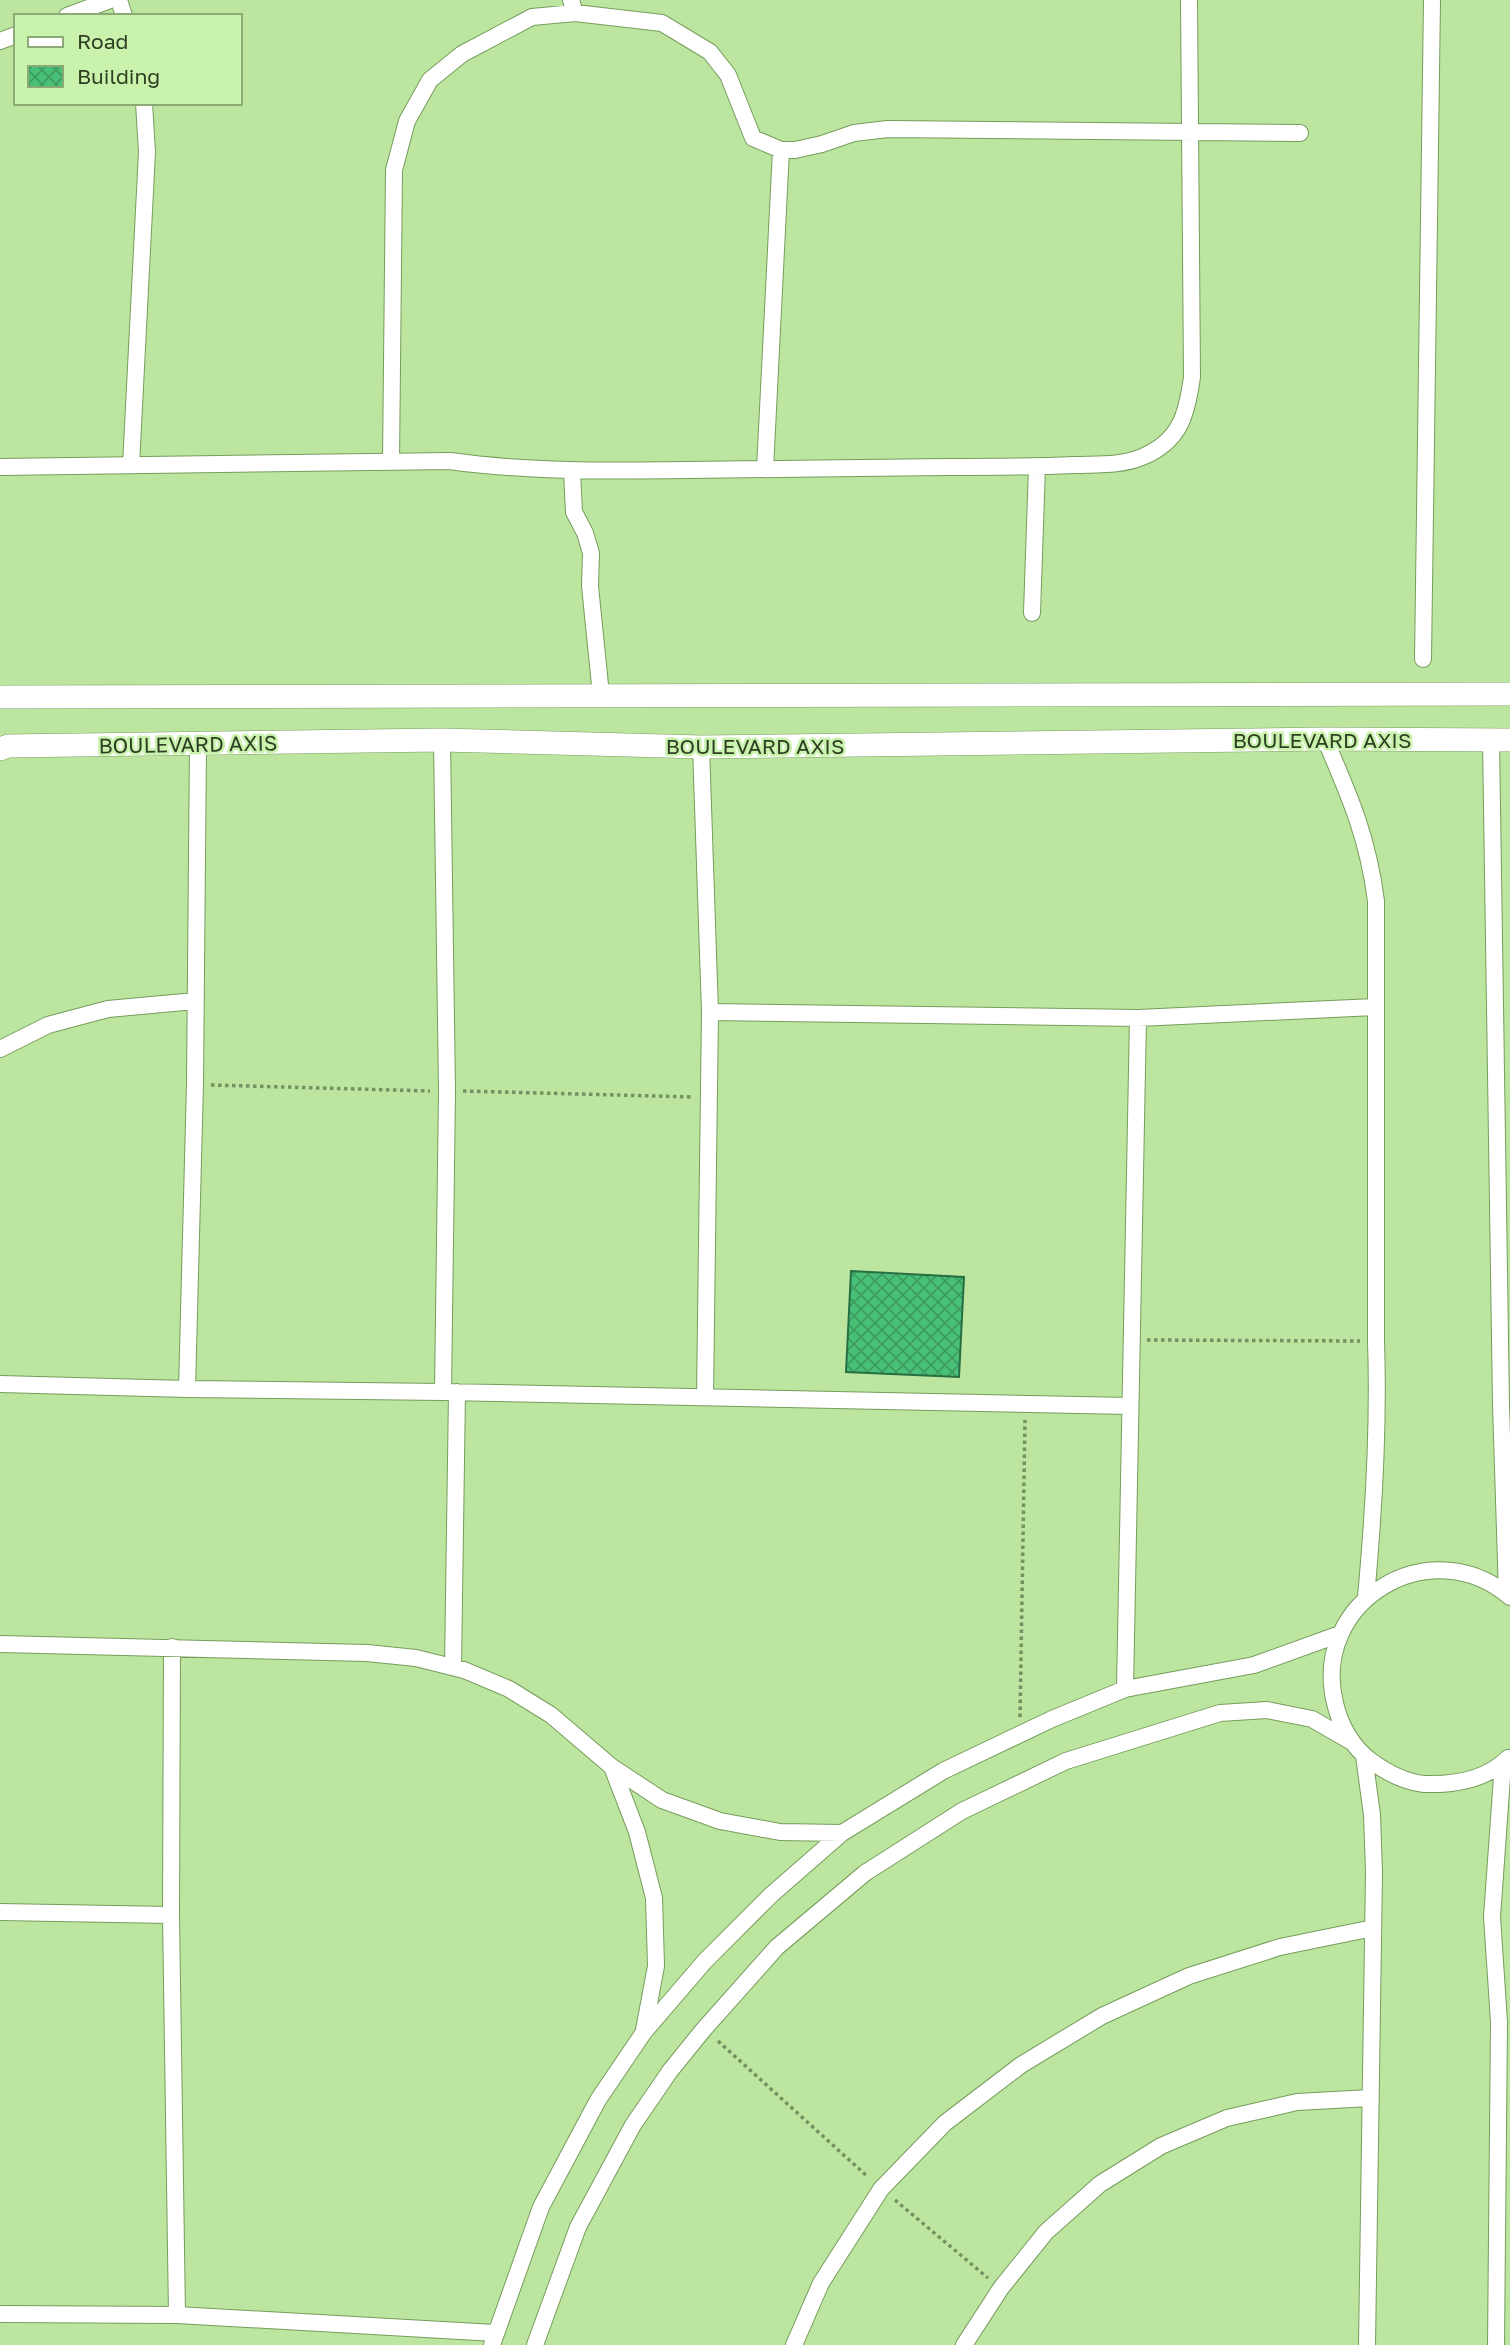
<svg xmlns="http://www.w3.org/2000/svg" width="1510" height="2345" font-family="'Golos Text',sans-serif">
<defs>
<pattern id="building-cross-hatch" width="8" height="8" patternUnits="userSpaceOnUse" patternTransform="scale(1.75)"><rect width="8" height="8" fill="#49c077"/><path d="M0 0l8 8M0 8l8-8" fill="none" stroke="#3d9d61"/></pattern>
</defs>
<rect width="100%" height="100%" fill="#bce5a0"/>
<path fill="url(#building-cross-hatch)" stroke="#276f43" stroke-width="2" d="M851,1271L964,1277L959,1377L846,1372Z"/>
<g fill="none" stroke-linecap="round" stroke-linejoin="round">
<defs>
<path id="street" d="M119,0L124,16
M575,13L662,23L710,52L728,75L753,138L781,150H795L822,144L854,133L888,129L1300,133
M67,16L110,0
M0,41L16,35
M391,462L394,170L407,121L430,80L462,54L532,17L575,13L571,0
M131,465L147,152L144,103
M0,467L450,461C529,472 608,471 688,470C774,469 861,468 947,467C990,467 1032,467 1074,465C1097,464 1121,466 1142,457C1181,441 1187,413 1192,377L1189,0
M765,469L781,150
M572,471L574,512L585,533L591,553L590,586L601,695
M1032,613L1037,467
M1423,659L1432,0
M1325,739C1350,797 1368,838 1376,901V1341C1379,1427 1374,1511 1366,1597
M442,740L447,1091L443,1392
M1491,740L1501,1405L1507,1594
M701,747L710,1012L705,1397
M710,1012L1138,1018L1375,1007
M0,1049L48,1025L108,1009L195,1001
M0,1384L187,1389L443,1392L1130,1406
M187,1389L195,1084L198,744
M0,1644L367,1653L416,1658L464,1670L509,1689L551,1715L612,1767L662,1800L720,1821L780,1832L842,1833
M172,1647L171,1915L177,2315
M453,1667L457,1392
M1125,1689L1138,1018
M1364,1756L1372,1815L1374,1872L1367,2345
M1508,1758C1486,1780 1454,1785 1424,1784C1404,1782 1386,1772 1371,1761C1352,1747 1340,1725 1335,1703C1310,1601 1431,1529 1510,1597
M612,1767L637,1832L654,1898L656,1966L644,2030
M0,1912L171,1915
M0,2314L177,2315L495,2333
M492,2345L541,2207L598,2100L644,2032L705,1961L771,1895L842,1833L943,1771L1052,1719L1125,1689L1254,1665L1340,1634
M535,2345L578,2227L633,2125L670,2071L704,2029L777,1947L865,1873L962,1811L1066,1761L1220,1713L1267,1710L1312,1719L1352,1742
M794,2345L821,2283L881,2189L945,2123L1021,2065L1102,2016L1189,1976L1280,1947L1373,1928
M964,2345L1001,2288L1046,2232L1100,2184L1161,2146L1227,2118L1297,2102L1370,2098
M1496,2345L1499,2022L1492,1917L1503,1763"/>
<path id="secondary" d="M0,697L1510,694
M0,749L8,746L442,740L701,747L1325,739L1510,740"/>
</defs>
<use href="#street" stroke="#779d5c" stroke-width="18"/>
<use href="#secondary" stroke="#779d5c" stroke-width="24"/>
<path stroke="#749161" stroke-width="3.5" stroke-dasharray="3.5 3.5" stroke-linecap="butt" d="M211,1085L430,1091
M463,1091L693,1097
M1147,1340L1360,1341
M1020,1717L1025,1420
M718,2041L868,2177
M895,2200L988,2278"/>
<use href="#street" stroke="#fff" stroke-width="16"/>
<use href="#secondary" stroke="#fff" stroke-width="23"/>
</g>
<g text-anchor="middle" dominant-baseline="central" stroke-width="5" stroke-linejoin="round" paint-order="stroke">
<g font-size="21" fill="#2f3f23" stroke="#c9f2ad">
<text x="1322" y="740">BOULEVARD AXIS</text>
<text transform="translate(188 744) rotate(-1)">BOULEVARD AXIS</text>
<text x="755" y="746">BOULEVARD AXIS</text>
</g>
</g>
<rect x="14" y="14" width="228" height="91" fill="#c9f2ad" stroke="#8baa76" stroke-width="2"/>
<rect x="28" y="37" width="35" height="10" fill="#ffffff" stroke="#8baa76" stroke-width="2"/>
<text x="77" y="49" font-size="21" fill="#2f3f23">Road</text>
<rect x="28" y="66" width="35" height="21" fill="url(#building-cross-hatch)" stroke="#8baa76" stroke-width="2"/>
<text x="77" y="84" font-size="21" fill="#2f3f23">Building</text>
</svg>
